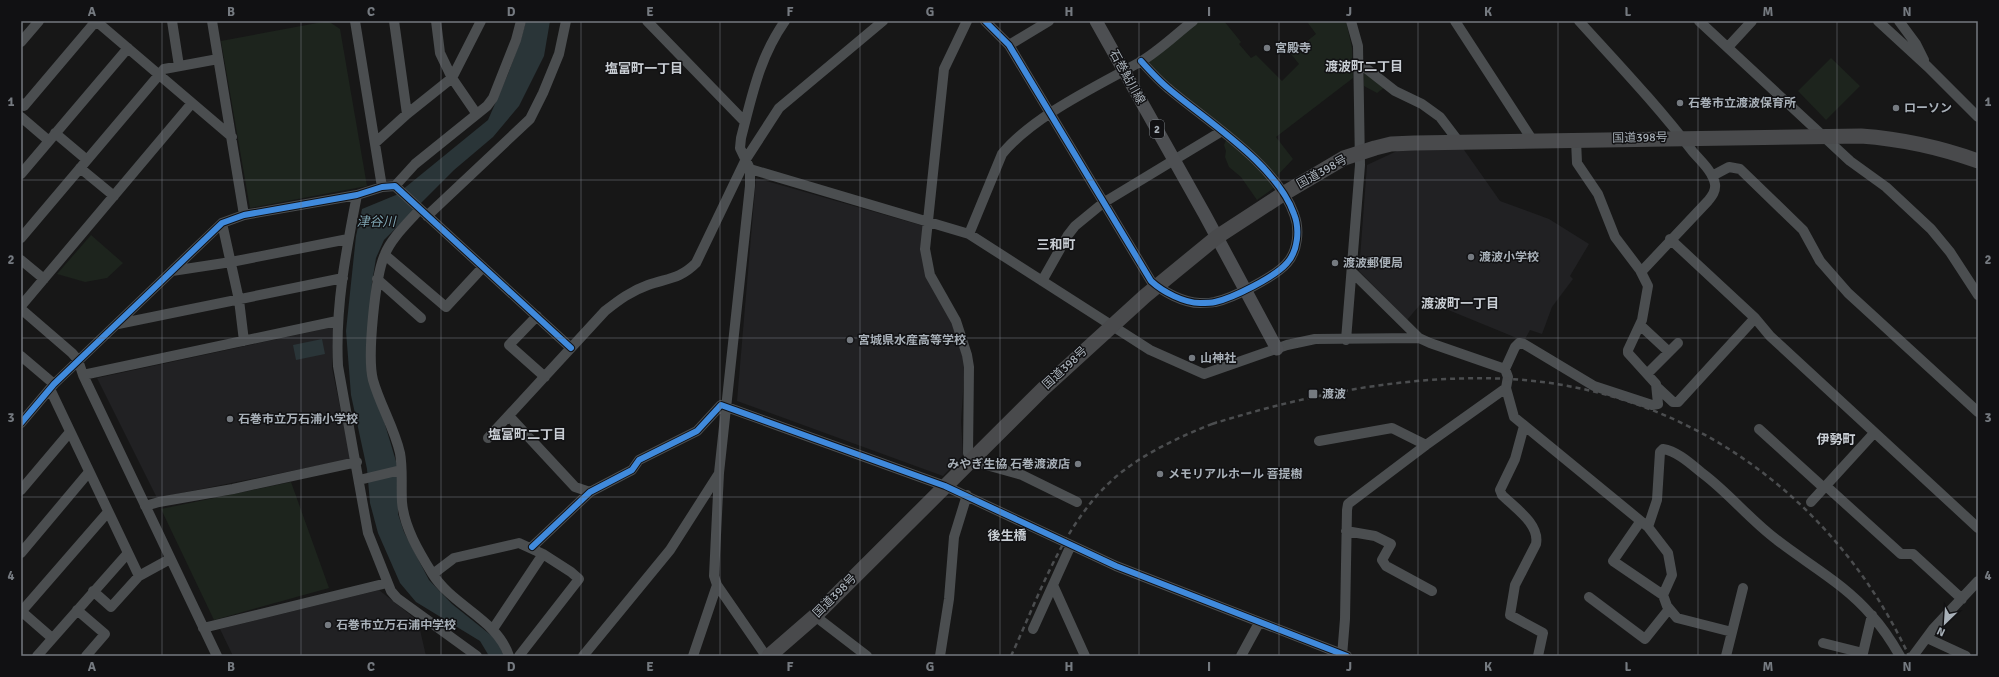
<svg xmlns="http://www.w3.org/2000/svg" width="1999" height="677" font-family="Signika,'Noto Sans JP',sans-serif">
<rect width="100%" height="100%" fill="#171717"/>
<path fill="#212123" d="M1462,147L1500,201L1549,219L1589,244L1570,276L1573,279L1552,307L1542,334L1530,330L1524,341L1424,300L1407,320L1359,271L1367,165L1397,151Z
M756,178L924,226L921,250L950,317L965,364L961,421L963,455L943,476L737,401Z
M333,327L332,368L351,459L157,498L97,378Z
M379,590L418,621L426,656H233L220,629Z"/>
<path fill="#1d241d" d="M328,21L340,29L367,186L250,208L221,41Z
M1198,21H1224L1241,42L1239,44L1251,58L1256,55L1282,81L1299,64L1291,54L1316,34L1308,23L1310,21H1346L1352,48L1353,78L1276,137L1293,159L1275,178L1173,89L1146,63Z
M1831,58L1860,86L1826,120L1798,91Z
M1364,69L1385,87L1377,93L1364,86Z
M1227,138L1270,180L1275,187L1257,200L1241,177L1229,167L1225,157L1226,151L1224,145Z
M91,235L123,263L107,278L85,282L57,274Z
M291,482L329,588L214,620L161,509Z"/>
<path fill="#2a3538" d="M526,21H550L544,56L519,106L493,137L454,170L384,240L376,258L372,283L367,364L398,468V514L404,532L429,580L452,604L492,636L498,643L504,656H489L480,641L416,602L400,583L378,533L370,503L367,469L351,395L346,331L356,236L362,209L396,195L488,120L508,74L521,39Z
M322,339L325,354L296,360L293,345Z"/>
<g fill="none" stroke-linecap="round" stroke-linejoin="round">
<path stroke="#4b4e50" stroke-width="10" d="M96,21L232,137
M172,21L179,66
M212,21L244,215
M355,21L382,187
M394,21L407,114
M436,21L440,53L452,78L476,113
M647,21L745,122
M967,21L944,69L925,249L930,275L956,321L967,355L969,367L968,453L972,461L1022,475L1077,502
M985,21L1009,45L1151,281C1163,292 1184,303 1200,303C1205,303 1211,303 1215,302C1233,298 1275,277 1287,263C1298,251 1300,229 1294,214C1277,165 1208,122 1169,89C1159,81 1150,71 1141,61
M1455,21L1533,141
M1579,21C1618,64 1658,106 1693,152C1701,161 1713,172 1715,184C1716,191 1712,196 1708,201L1641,272
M1699,21L1850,161L1886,187L1931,229L1950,252L1978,295
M1878,21L1928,67L1978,117
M1899,21L1916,44L1924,60
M21,42L39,21
M1009,45L1049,21
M1728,47L1752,21
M1358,62L1395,91L1422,104L1440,117L1459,142
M21,103L24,106L96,21
M21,117L49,141
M55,133L87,160
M375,143L407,114L452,78L481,21
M80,168L114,196
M750,169L969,234L1150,350L1204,374L1287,345L1315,339L1419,338
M21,174L128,48
M1712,176L1729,167L1740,169L1803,230L1820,261L1848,293L1978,412
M395,186L415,164L487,106L493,98L516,40L521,21
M357,195C346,251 335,308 338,366L368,533L391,591L397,598L477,656
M420,209C408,223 392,237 385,254C375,276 367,357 373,380C380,405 394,427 400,453C403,469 401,486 402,502C404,527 419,552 432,573C452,606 497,619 509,656
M427,216L530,119L543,93L559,54L566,21
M222,223L239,300L244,341
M969,234L1002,154C1033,116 1097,86 1140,62C1159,51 1176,34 1193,21
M21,238L164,69L218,59
M1670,239L1755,318L1770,336L1978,528
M385,255L446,307L483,267
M21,260L44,279
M172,271L231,262L348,239
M377,279L421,318
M1042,281L1068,235L1075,226L1103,203L1222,131
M21,306L192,103
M21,309L72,353L78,360L83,375L217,656
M537,316L509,345L545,377
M118,324L343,278
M1640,325L1669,352
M1346,340L1360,165L1358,46L1351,21
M21,356L54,384
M1505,369L1515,347L1519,343L1524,344L1594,386L1652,405L1658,404L1656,384L1628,353V350L1642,320L1648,286L1640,270L1615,237L1598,194L1577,163L1576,140
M1647,374L1678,343
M83,375L337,321
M1506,388L1514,417L1648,527L1668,553L1672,575L1663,595L1667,606L1677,618L1732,632
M1658,388L1673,402H1678L1755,318
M50,389L139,576
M509,416L575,487L590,492
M21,423L54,384L222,223L244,215L357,195L382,187L395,186L571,348
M1524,426L1515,459L1500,490L1502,495C1515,508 1540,524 1536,544L1515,585L1510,615L1543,633L1538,656
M1759,429L1824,488
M488,438L605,311C619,300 631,291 648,285C668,278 680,279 696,263L746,159L779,108L883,21
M1319,441L1392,428L1426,445
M359,480L401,470
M1826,486L1901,554H1913L1962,599
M21,490L70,432
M1811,502L1874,433
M145,506L159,502L233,489L357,462
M1640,522L1613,561L1663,595
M1648,527L1657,500L1660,452L1663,449C1677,451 1691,464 1702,473C1729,493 1750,520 1777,540C1809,565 1845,584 1872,616C1883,628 1892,642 1900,656
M1346,531L1375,536L1391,544L1382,560L1386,566L1432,591
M532,547L590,492L632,470L639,460L697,431L721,405L945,486L1116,566L1347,656
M21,553L89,472
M433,574L454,558L519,543L543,554L571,572L579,579L519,656
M1053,585L1085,656
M93,591L111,607L139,576L170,559
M1589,597L1645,639L1669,609
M77,610L105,634L86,656
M21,611L52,638
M21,612L108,512
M815,616L867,656
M203,628L387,583
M493,629L543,554
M1033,629L1071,545
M1927,638L1966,656
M1823,643L1863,653L1872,615
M37,656L128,553
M583,656L670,550L718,475
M693,656L717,585
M766,656L717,585L714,576L719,473L750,186V169L740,148L741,138C752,96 759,58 785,21
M940,656L949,599L954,537L967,495
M1241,656L1259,623
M1342,656L1345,619L1347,510L1348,504L1426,445L1506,388L1508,377L1505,369L1430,343L1419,338L1352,272
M1726,656L1743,588
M1913,656L1933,629L1978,581"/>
<path stroke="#4d4f52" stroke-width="13" d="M1096,21L1205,215L1277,349"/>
<path stroke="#494a4c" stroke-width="15" d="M769,656L815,616L1043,389L1145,296L1217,237L1283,194L1344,158L1375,148L1391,144L1414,143L1861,136C1902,139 1939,147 1978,161"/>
<path stroke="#4b4d4f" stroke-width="2.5" stroke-dasharray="5 4" stroke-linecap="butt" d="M1212,424C1309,394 1408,374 1510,379C1686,389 1835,497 1909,656
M1011,656C1041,592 1065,516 1123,471C1152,449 1184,435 1217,422"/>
<defs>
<path id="cycleway" d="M985,21L1009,45L1151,281C1163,292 1184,303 1200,303C1205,303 1211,303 1215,302C1233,298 1275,277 1287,263C1298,251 1300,229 1294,214C1277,165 1208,122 1169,89C1159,81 1150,71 1141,61
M21,423L54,384L222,223L244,215L357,195L382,187L395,186L571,348
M532,547L590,492L632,470L639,460L697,431L721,405L945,486L1116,566L1347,656"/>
</defs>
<use href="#cycleway" stroke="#111113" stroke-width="8"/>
<use href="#cycleway" stroke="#408adc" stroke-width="6"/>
</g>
<path fill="none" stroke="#757a80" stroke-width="1" stroke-opacity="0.55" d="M162,21V656M301,21V656M441,21V656M581,21V656M720,21V656M860,21V656M1000,21V656M1139,21V656M1279,21V656M1418,21V656M1558,21V656M1698,21V656M1837,21V656M21,180H1978M21,338H1978M21,497H1978"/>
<g fill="#757a80" stroke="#111113" stroke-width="1.5">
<circle cx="1267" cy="48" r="4"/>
<circle cx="1680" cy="103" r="4"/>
<circle cx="1896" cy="108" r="4"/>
<circle cx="1471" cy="257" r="4"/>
<circle cx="1335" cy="263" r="4"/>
<circle cx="850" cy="340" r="4"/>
<circle cx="1192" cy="358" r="4"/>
<rect x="1308" y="389" width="10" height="10" rx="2"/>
<circle cx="230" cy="419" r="4"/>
<circle cx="1078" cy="464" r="4"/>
<circle cx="1160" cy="474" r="4"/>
<circle cx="328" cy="625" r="4"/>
</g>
<g text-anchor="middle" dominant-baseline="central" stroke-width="3" stroke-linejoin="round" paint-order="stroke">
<rect fill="#111113" stroke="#7b8086" stroke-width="1" x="1150" y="120" width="14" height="18" rx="3"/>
<g font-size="11" font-weight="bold" fill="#a8b0b8">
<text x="1157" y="129">2</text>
</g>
<g font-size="12" font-weight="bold" fill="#a8b0b8" stroke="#111113" text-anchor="start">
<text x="1275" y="48">宮殿寺</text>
<text x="1688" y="103">石巻市立渡波保育所</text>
<text x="1904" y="108">ローソン</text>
<text x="1479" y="257">渡波小学校</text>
<text x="1343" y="263">渡波郵便局</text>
<text x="858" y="340">宮城県水産高等学校</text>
<text x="1200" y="358">山神社</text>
<text x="1322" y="394">渡波</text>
<text x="238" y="419">石巻市立万石浦小学校</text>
<text x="1070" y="464" text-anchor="end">みやぎ生協 石巻渡波店</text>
<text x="1168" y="474">メモリアルホール 菩提樹</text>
<text x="336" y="625">石巻市立万石浦中学校</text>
</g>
<g font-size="12" fill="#a8b0b8" stroke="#111113">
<text transform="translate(1127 77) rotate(61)">石巻鮎川線</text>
<text transform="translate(1640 138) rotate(-1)">国道398号</text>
<text transform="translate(1322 172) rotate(-29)">国道398号</text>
<text transform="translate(1065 368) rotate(-43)">国道398号</text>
<text transform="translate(835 596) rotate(-45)">国道398号</text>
</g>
<g font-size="13" font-weight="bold" fill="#c9ced4" stroke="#111113">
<text x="1364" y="67">渡波町二丁目</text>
<text x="644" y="69">塩富町一丁目</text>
<text x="1056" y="245">三和町</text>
<text x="1460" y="304">渡波町一丁目</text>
<text x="527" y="435">塩富町二丁目</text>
<text x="1836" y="440">伊勢町</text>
<text x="1007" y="536">後生橋</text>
</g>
<g font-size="13" font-style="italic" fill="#7fa5b2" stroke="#111113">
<text x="376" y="222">津谷川</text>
</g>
</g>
<rect width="1999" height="677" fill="none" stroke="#111113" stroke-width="44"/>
<g transform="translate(1945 623) rotate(205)" stroke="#111113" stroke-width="3" paint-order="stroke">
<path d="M0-3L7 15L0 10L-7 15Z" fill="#a8b0b8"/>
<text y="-6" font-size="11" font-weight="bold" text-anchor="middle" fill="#a8b0b8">N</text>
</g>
<rect x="22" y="22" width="1955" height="633" fill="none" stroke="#757a80" stroke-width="1.5"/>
<g font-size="13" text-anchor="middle" font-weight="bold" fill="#757a80">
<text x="92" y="16">A</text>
<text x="231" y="16">B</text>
<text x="371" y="16">C</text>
<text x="511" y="16">D</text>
<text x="650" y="16">E</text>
<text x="790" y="16">F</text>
<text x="930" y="16">G</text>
<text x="1069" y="16">H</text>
<text x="1209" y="16">I</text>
<text x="1349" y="16">J</text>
<text x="1488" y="16">K</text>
<text x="1628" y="16">L</text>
<text x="1768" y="16">M</text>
<text x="1907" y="16">N</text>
<text x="11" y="106">1</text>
<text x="1988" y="106">1</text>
<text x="11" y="264">2</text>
<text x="1988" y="264">2</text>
<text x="11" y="422">3</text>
<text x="1988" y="422">3</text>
<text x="11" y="580">4</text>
<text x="1988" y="580">4</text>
<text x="92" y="671">A</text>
<text x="231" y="671">B</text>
<text x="371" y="671">C</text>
<text x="511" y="671">D</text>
<text x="650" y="671">E</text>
<text x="790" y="671">F</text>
<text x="930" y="671">G</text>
<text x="1069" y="671">H</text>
<text x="1209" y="671">I</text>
<text x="1349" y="671">J</text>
<text x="1488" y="671">K</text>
<text x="1628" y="671">L</text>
<text x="1768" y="671">M</text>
<text x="1907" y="671">N</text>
</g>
</svg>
